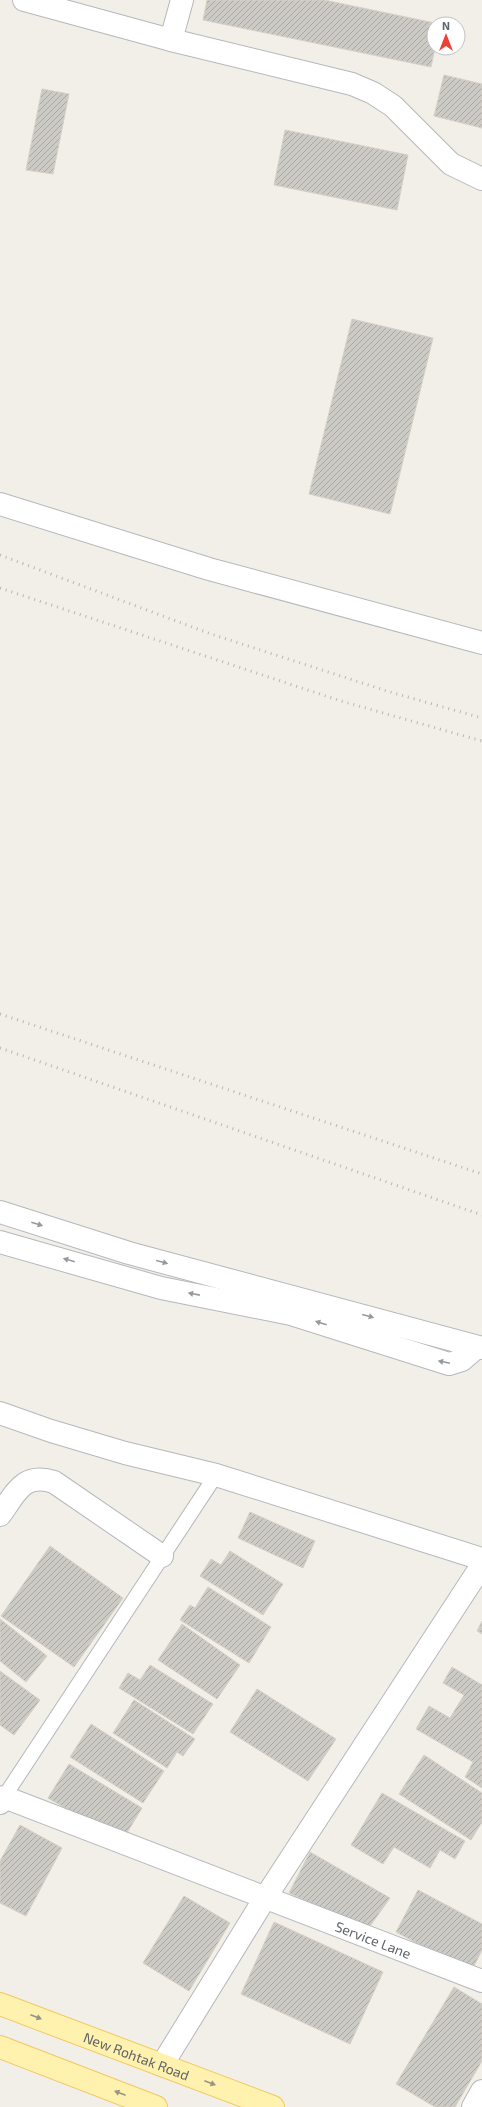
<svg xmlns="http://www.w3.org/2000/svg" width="482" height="2107" font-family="'Exo 2',sans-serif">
<defs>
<pattern id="building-hatch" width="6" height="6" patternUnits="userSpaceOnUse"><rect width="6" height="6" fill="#cccac5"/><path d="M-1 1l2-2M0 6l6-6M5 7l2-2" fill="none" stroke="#a9a8a4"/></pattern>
</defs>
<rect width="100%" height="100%" fill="#f1efe8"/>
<path fill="url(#building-hatch)" stroke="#d6d1c6" d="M207,0H324L440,24H434L435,48L431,67L203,20Z
M444,75L482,84V128L434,116Z
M42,89L69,94L53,174L26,170Z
M285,130L408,155L397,210L274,185Z
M352,319L433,338L390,514L309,494Z
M250,1512L315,1541L303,1568L238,1538Z
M50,1546L123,1598L74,1667L1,1616Z
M230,1551L283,1584L263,1615L200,1576L211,1559L221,1565Z
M208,1587L271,1627L249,1663L180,1620L190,1605L195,1608Z
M0,1619L47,1656L26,1682L0,1661Z
M482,1621V1634L477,1631Z
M182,1624L240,1665L217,1699L158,1660Z
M150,1665L213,1704L193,1734L119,1688L128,1673L140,1680Z
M452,1667L482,1685V1788L465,1777L473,1762L416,1729L429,1706L450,1718L464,1695L443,1683Z
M0,1671L40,1700L14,1735L0,1725Z
M257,1689L336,1739L308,1781L230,1732Z
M134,1700L195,1739L183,1756L177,1752L167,1768L113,1733Z
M91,1724L164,1771L143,1803L70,1757Z
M424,1755L482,1793V1822L471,1840L399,1794Z
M69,1764L142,1808L122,1841L48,1798Z
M382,1793L465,1841L455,1859L440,1850L430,1868L394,1847L383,1864L351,1845Z
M20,1825L62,1848L26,1916L0,1903V1861Z
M310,1852L390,1898L368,1929L289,1893Z
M418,1890L482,1924V1950L471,1972L396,1932Z
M184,1896L230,1923L189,1991L143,1963Z
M274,1922L383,1972L350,2044L241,1994Z
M454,1987L482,2004V2061L455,2107H435L396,2084Z"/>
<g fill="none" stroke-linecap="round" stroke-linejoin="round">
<defs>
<path id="lane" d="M4,1797L216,1475"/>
<g id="street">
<path d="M24,0L171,40L352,84L373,93L393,106L451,164L482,179"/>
<path d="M171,40L182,0"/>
<path d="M0,504L209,569L482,643"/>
<path d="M0,1212L129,1253L482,1348"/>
<path d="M0,1242L161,1288L291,1314L449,1364L462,1360L477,1347"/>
<path d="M0,1413L51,1431L125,1453L216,1475L482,1559"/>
<path d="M0,1515C16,1493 23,1472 54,1482L162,1556"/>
<path id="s1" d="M0,1803L4,1797L482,1981"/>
<path d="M162,2065L265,1898L482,1565"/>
<path d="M473,2107L482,2091"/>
</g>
<g id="primary">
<path id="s2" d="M0,2004L273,2107"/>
<path d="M0,2047L156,2107"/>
</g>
</defs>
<use href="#lane" stroke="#b5b8bc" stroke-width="16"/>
<use href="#street" stroke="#b5b8bc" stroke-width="24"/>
<use href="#primary" stroke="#f2c960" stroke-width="24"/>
<use href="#lane" stroke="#fff" stroke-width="14"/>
<use href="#street" stroke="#fff" stroke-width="22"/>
<use href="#primary" stroke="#fff2af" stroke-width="22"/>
<path stroke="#b6b7b8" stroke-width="3" stroke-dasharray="1 5" stroke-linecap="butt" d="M0,555L211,634L390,692L482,718
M0,588L341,701L482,741
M0,1014L482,1174
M0,1048L482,1215"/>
</g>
<defs><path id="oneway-solid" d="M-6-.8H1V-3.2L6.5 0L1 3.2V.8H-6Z"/></defs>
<g fill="#979a9d">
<use href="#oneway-solid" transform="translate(37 1224) rotate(18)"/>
<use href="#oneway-solid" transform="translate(69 1260) rotate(-164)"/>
<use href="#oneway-solid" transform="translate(162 1262) rotate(15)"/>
<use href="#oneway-solid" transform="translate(194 1294) rotate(-169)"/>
<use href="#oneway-solid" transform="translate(368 1316) rotate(15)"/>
<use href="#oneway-solid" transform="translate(321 1323) rotate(-162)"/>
<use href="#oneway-solid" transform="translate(444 1362) rotate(-168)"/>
</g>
<g fill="#979581">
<use href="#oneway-solid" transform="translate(36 2017) rotate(21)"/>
<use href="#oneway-solid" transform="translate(210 2083) rotate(21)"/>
<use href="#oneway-solid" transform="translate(120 2093) rotate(-159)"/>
</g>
<g text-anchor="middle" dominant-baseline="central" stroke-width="3" stroke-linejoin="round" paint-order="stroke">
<g font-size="14" fill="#5f6368" stroke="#fff">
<text stroke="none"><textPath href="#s1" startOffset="403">Service Lane</textPath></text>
<text stroke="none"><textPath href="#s2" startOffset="146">New Rohtak Road</textPath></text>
</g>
</g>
<g transform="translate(446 36)"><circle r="19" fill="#ffffff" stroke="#bfc1c3"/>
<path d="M0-3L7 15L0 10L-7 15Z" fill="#ea4335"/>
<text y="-6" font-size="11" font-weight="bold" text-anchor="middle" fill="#5f6368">N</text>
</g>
</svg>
